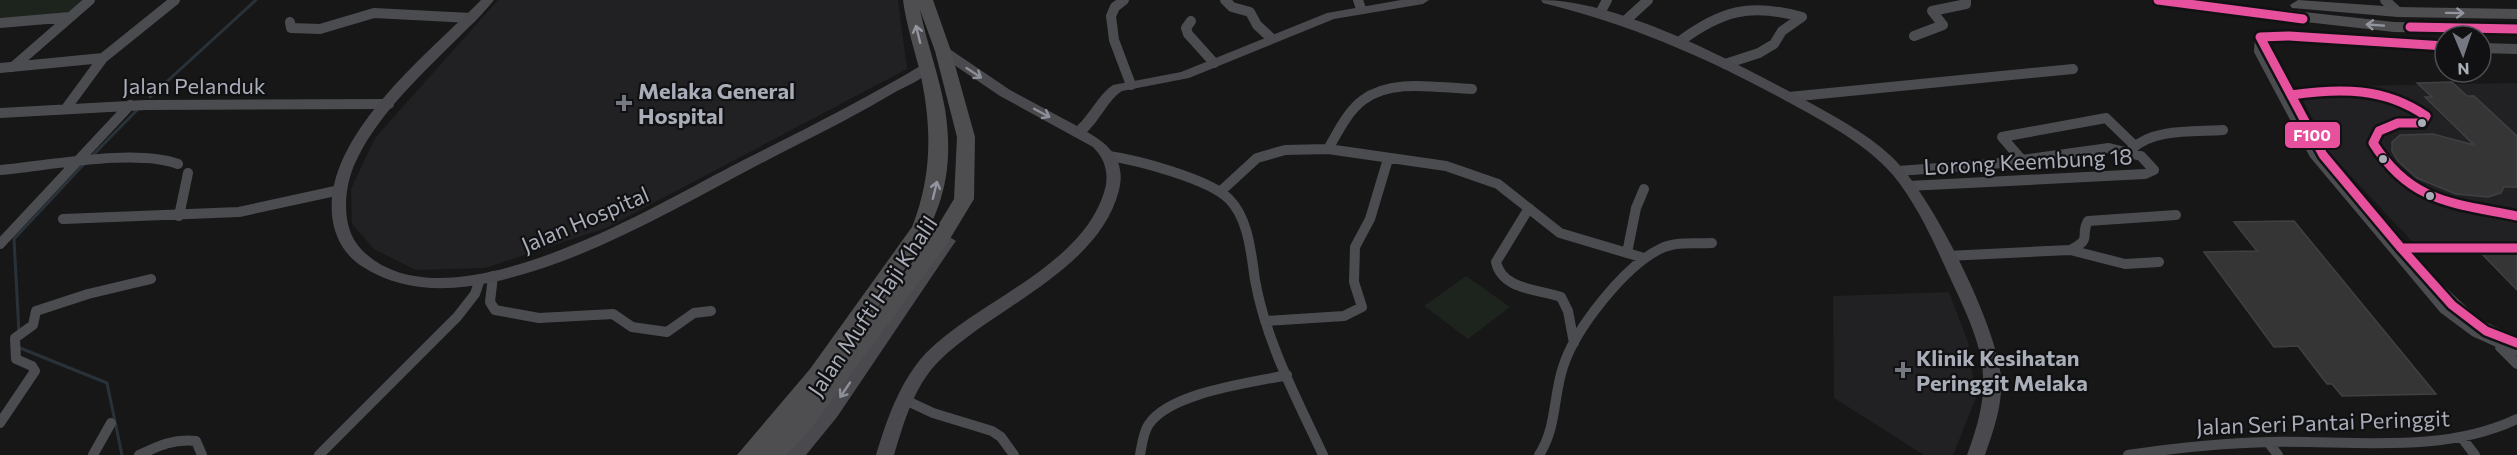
<svg xmlns="http://www.w3.org/2000/svg" width="2517" height="455" font-family="Commissioner,sans-serif">
<rect width="100%" height="100%" fill="#171717"/>
<path fill="#212123" d="M498,0H898L907,69L606,228L485,268L416,270L375,250L352,224L351,189L375,138Z
M2517,83V249L2421,251L2332,156L2296,87Z
M1949,292L1968,342L1976,398L1953,455H1924L1834,398L1833,296Z"/>
<path fill="#1d241e" d="M0,0H84L68,13L0,20Z
M1466,276L1510,307L1468,339L1424,306Z"/>
<g fill="none" stroke-linecap="round" stroke-linejoin="round">
<path stroke="#2a3239" stroke-width="3" d="M150,97L256,0
M94,154L138,109
M19,333L14,239L84,164
M20,348L107,383L122,455"/>
</g>
<path fill="#353536" stroke="#3f4043" stroke-width="1.5" d="M2452,82L2467,96H2474L2517,136V187H2504L2501,193L2488,197L2456,194L2417,178L2398,161L2392,151V142L2400,135L2433,134L2474,145L2425,97H2432L2417,83Z
M2294,221L2436,394L2342,396L2332,384H2327L2298,346L2274,347L2204,252L2257,251L2234,222Z
M2517,253V290L2482,254Z"/>
<g fill="none" stroke-linecap="round" stroke-linejoin="round">
<path stroke="#4b4c50" stroke-width="10" d="M1124,0L1115,7L1111,16L1114,40L1131,85
M1225,0L1232,7L1250,12L1257,25L1271,38
M1358,0L1361,9
M2385,0L2398,12
M1600,13L1607,0
M1191,21L1186,28L1188,34L1214,63
M1625,21L1648,0
M290,22L291,28L320,29L374,13L471,18
M0,23L70,17
M1914,36L1943,25L1932,11L1966,4V0
M2260,37L2259,51L2314,154L2444,309L2475,332L2517,351
M2260,37L2289,36L2445,46
M2260,38L2330,163
M1679,42C1722,10 1750,3 1802,17L1782,31L1774,44L1759,53L1725,64
M2481,48L2517,49
M13,67L90,0
M0,68L103,58
M1789,97L2073,69
M67,107L103,58L175,0
M0,113L146,105L389,104
M1328,149C1338,132 1347,112 1363,100C1392,78 1438,88 1472,89
M2132,149C2153,128 2195,132 2223,130
M1109,156C1137,160 1209,179 1229,199C1249,219 1251,254 1255,280C1266,342 1297,399 1323,455
M2022,160L2002,137L2106,118L2134,145
M0,170C47,166 135,148 178,164
M1898,171L1993,164L2109,148L2141,156L2154,170L2145,174L1908,186
M1221,191L1257,158L1285,150L1328,149L1446,166L1498,184L1560,233L1644,258
M1529,208L1496,262C1502,290 1538,289 1561,297L1568,311L1574,343
M179,216L188,173
M63,219L239,212L340,190
M0,244L130,105
M2070,250L2125,264L2159,262
M1627,253L1636,208L1644,189
M1947,256L2070,250C2094,238 2079,237 2088,221L2176,215
M2421,271L2476,323L2517,343
M493,276L490,302L495,310L539,318L613,314L632,327L667,332L694,313L711,311
M1265,321L1344,316L1362,307L1354,282L1355,247L1370,219L1388,159
M2500,347L2517,364
M903,399L933,413L992,431L1001,437L1014,455
M0,423L35,371L32,366L16,359L15,338L33,325L36,311L88,294L151,279
M2462,438L2475,455
M2268,442L2278,455
M93,455L111,423
M139,455C158,446 175,438 196,441L202,455
M319,455L457,317L475,294L480,279
M1140,455C1142,445 1143,432 1149,424C1171,392 1251,383 1287,375
M1539,455C1557,427 1553,397 1563,367C1575,329 1625,265 1662,248C1677,241 1696,244 1712,243
M2128,455C2175,448 2222,443 2269,442C2350,440 2441,455 2517,419"/>
<path fill="#4a4a4e" fill-rule="evenodd" d="M481,0H494C484,13 471,25 459,37C423,73 381,111 358,157C344,183 339,226 361,249C442,334 649,209 730,167C795,134 860,102 922,65L927,64L934,68C925,78 909,85 897,91C860,113 821,133 783,152C689,200 597,259 493,282C449,292 402,292 363,267C345,256 334,237 332,215C325,134 429,53 481,0Z
M1401,0H1429L1423,4L1334,19L1189,78L1122,91C1109,99 1100,120 1087,132C1111,145 1126,162 1119,190C1099,270 994,307 939,361C914,386 904,422 894,455H876C887,419 900,381 926,353C980,299 1084,266 1105,189C1109,173 1105,159 1093,147L1000,96L938,54L936,51L938,48H948L1010,90L1077,126C1090,114 1099,94 1113,85L1181,72L1327,13Z
M1541,0C1617,0 1727,58 1794,94C1828,113 1865,131 1893,158C1932,196 1995,322 2001,376C2003,404 1994,429 1985,455H1967C1995,381 1985,352 1952,282C1935,245 1919,207 1893,175C1865,143 1826,123 1790,103C1710,59 1630,24 1543,3Z
M948,236L956,241L953,245L837,417L806,455H787L825,407L943,237Z"/>
<path fill="#4e4e51" fill-rule="evenodd" d="M903,0H933L951,51L975,137L974,199L945,247L806,435L787,455H737L810,369L912,227C933,174 932,123 919,68C913,45 906,23 903,0ZM920,10L935,51L957,137L954,199L931,237L870,319C920,246 960,204 945,109C939,75 927,44 920,10Z
M2150,0H2196L2394,22L2517,24V34L2394,32L2158,5Z
M2298,0L2398,7L2517,9V19L2398,17L2292,8L2290,5Z"/>
<defs>
<path id="bus-1" d="M2158,0L2303,19
M2410,27L2517,29
M2445,46L2289,36L2260,37L2323,155L2401,248L2452,305L2486,331L2517,343
M2291,95C2340,88 2384,87 2426,116L2422,123H2398L2379,131L2373,143C2411,203 2453,203 2517,216
M2401,248H2517"/>
</defs>
<use href="#bus-1" stroke="#111113" stroke-width="14"/>
<use href="#bus-1" stroke="#e6509d" stroke-width="9"/>
</g>
<defs><path id="oneway-shaft" d="M-6 0H5M1.5-3L5.5 0L1.5 3" fill="none" stroke-width="1.6" stroke-linecap="round" stroke-linejoin="round" transform="scale(1.5)"/></defs>
<g stroke="#92959e">
<use href="#oneway-shaft" transform="translate(2455 13) rotate(1)"/>
<use href="#oneway-shaft" transform="translate(2375 25) rotate(-176)"/>
<use href="#oneway-shaft" transform="translate(918 34) rotate(-104)"/>
<use href="#oneway-shaft" transform="translate(935 190) rotate(-76)"/>
</g>
<g stroke="#8c8f98">
<use href="#oneway-shaft" transform="translate(974 73) rotate(33)"/>
<use href="#oneway-shaft" transform="translate(1042 113) rotate(28)"/>
<use href="#oneway-shaft" transform="translate(845 390) rotate(124)"/>
</g>
<g fill="#757880" stroke="#111113" stroke-width="2">
<path d="M621 94h6v6h6v6h-6v6h-6v-6h-6v-6h6z"/>
<path d="M1900 361h6v6h6v6h-6v6h-6v-6h-6v-6h6z"/>
</g>
<g fill="#a8adb8" stroke="#111113" stroke-width="2">
<circle cx="2422" cy="123" r="5"/>
<circle cx="2383" cy="159" r="5"/>
<circle cx="2430" cy="196" r="5"/>
</g>
<g text-anchor="middle" dominant-baseline="central" stroke-width="4.5" stroke-linejoin="round" paint-order="stroke">
<g font-size="22" fill="#a8adb8" stroke="#111113">
<text x="194" y="85">Jalan Pelanduk</text>
<text transform="translate(2028 161) rotate(-3)">Lorong Keembung 18</text>
<text transform="translate(585 219) rotate(-23)">Jalan Hospital</text>
<text transform="translate(872 306) rotate(-56)">Jalan Mufti Haji Khalil</text>
<text transform="translate(2323 422) rotate(-2)">Jalan Seri Pantai Peringgit</text>
</g>
<g font-size="22" font-weight="bold" fill="#a8adb8" stroke="#111113" text-anchor="start">
<text x="638" y="90">Melaka General<tspan x="638" dy="25">Hospital</tspan></text>
<text x="1916" y="357">Klinik Kesihatan<tspan x="1916" dy="25">Peringgit Melaka</tspan></text>
</g>
</g>
<rect stroke="#111113" stroke-width="2" x="2284" y="121" width="57" height="28" rx="6" fill="#e6509d"/>
<g font-size="16" text-anchor="middle" font-weight="bold" fill="#fff">
<text x="2312" y="141">F100</text>
</g>
<g transform="translate(2463 54) rotate(178)"><circle r="28" fill="#111113" stroke="#4d4f55" stroke-width="1.5"/>
<path d="M0-4.5L10 22L0 15L-10 22Z" fill="#757880"/>
<text y="-9" font-size="16" font-weight="bold" text-anchor="middle" fill="#a8adb8">N</text>
</g>
</svg>
